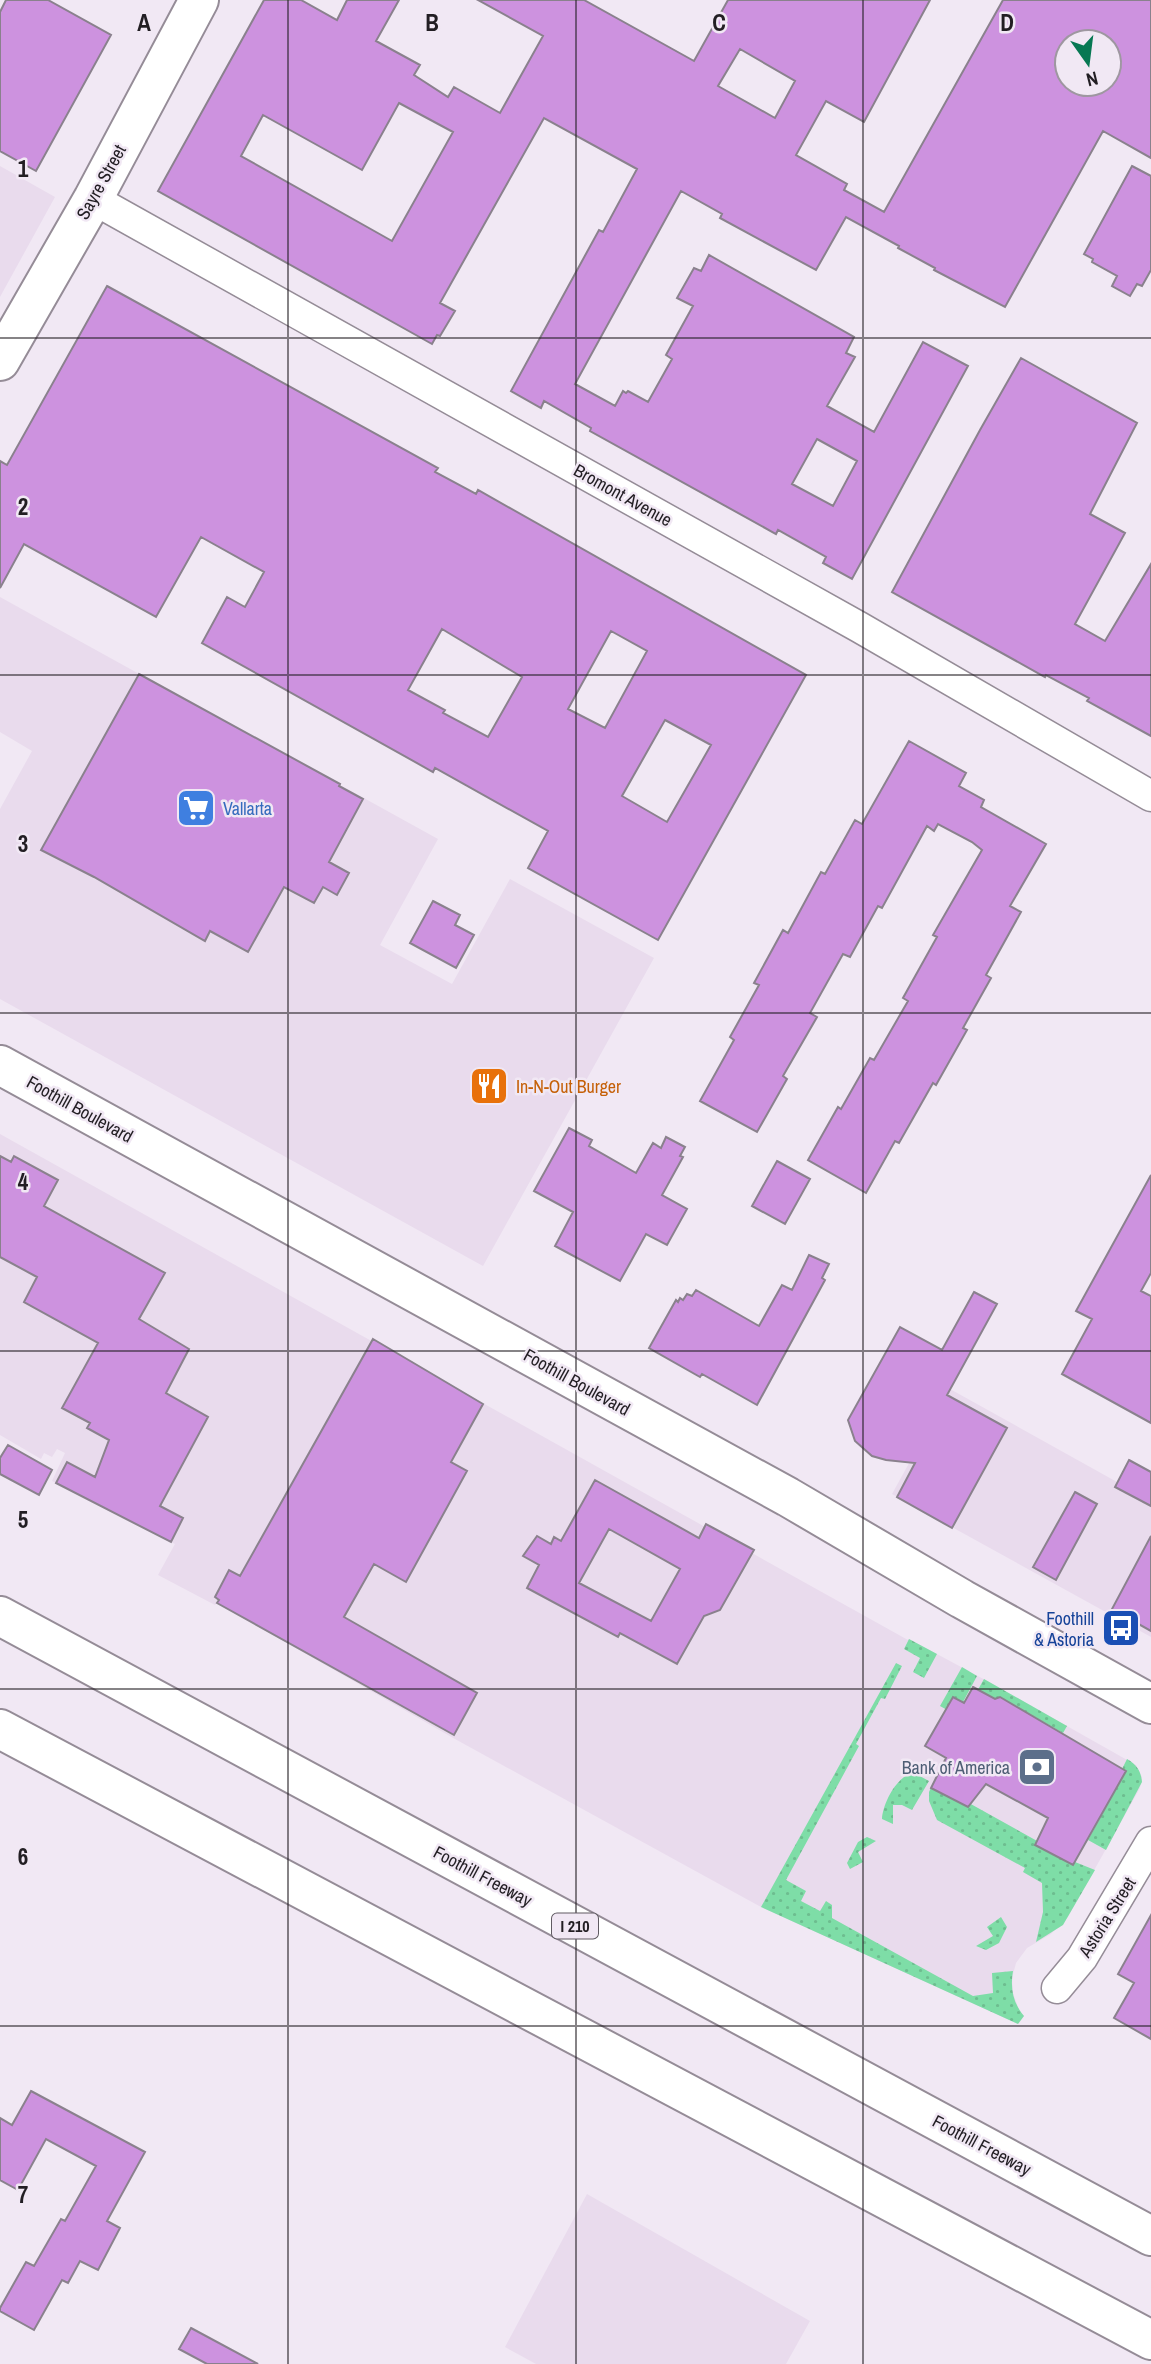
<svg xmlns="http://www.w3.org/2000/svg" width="1151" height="2364" font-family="'Archivo Narrow',sans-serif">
<defs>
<pattern id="garden-dots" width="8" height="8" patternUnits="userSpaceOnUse" patternTransform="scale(1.75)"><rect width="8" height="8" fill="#7edda7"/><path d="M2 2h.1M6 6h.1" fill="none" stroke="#6dbd8f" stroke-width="1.8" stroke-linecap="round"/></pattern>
</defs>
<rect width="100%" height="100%" fill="#f1e8f4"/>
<path fill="#e9dbed" d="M0,166L55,197L0,297Z
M0,597L438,839L380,945L452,984L510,879L654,958L483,1266L0,999V809L32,751L0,732Z
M0,1134L908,1640L909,1639L989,1682L1136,1765L1142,1777L1140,1788L1068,1917L1051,1934L1027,1948L1016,1963L1012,1978L1013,1993L1019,2010L1024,2016L1018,2024L761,1907L455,1739L217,1603L215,1605L158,1575L175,1544L52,1481L65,1453L57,1449L52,1457L44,1453L41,1459L0,1435Z
M950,1389L1117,1482L1151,1472V1637L892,1494Z
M587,2194L810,2321L786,2364H536L505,2347Z"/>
<path fill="url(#garden-dots)" d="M909,1639L937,1654L924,1678L913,1672L920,1658L904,1649Z
M896,1663L902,1666L885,1699L881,1698L856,1744L859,1746L786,1880L806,1891L801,1901L820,1911L826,1901L832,1905V1918L973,1996L993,1993L992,1973L1013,1971C1010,1988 1013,2003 1024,2016L1018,2024L761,1907Z
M962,1667L977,1676L956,1715L940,1706Z
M984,1679L1067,1726L1063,1733L1000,1697L962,1718Z
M1127,1759C1137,1765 1141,1771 1142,1782L1106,1850L1088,1840L1126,1771L1122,1769Z
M914,1773L929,1781L912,1810L902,1805H893V1824L882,1819C883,1803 897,1775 914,1773Z
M933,1783L1075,1862L1095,1870L1063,1925L1036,1942L1043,1912L1042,1883L1023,1872L1025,1868L937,1820L929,1801V1792Z
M867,1837L876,1841L858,1852L863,1862L850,1869L847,1863L858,1842Z
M1001,1917L1007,1927L999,1943L986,1950L976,1946L993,1936L987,1927Z"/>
<path fill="#cd92df" stroke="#8a818d" stroke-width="2" fill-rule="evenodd" d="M6,0H48L111,35L36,171L0,151V12Z
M264,0H301L337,20L347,0H399L376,41L420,65L414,75L448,97L454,87L500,113L543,36L478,0H584L694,61L728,0H930L864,122L826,101L796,155L847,184L844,190L884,212L1003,0H1151V158L1103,131L1005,307L934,270L935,268L898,248L899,246L846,217L816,270L720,218L722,214L681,191L575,384L615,406L623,391L626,393L628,391L648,402L672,359L666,355L693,306L677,298L694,268L701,271L709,255L854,337L846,353L855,357L827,406L874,432L923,342L968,366L852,579L823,563L826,557L778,530L776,534L590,431L591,428L544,401L541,408L511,391L599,230L603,232L637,169L544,118L440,303L455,311L440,336L437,335L432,344L158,191ZM1067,42H1109V84H1067ZM740,49L795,81L775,118L718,86ZM399,103L453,132L392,241L241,156L263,115L362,170ZM817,439L857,461L833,506L792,484Z
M1132,166L1151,176V270L1142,286L1137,284L1130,296L1112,286L1117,276L1092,262L1093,259L1084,254Z
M107,286L438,468L435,472L476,494L478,490L806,675L658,940L528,868L548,831L435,768L433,772L202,643L227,597L245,607L264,572L201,537L156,617L24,544L0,588V461L7,465ZM442,629L522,677L488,737L443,713L445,710L408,690ZM611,631L647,651L605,728L568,709ZM665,720L711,745L667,822L622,796Z
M1021,358L1137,423L1090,514L1125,533L1075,624L1105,641L1151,564V736L1087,701L1089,698L1046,675L1045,677L892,592L980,430Z
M139,674L340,784L339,786L363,799L329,862L349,873L337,895L323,887L314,903L284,887L248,952L210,931L205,941L94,877L41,850Z
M909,741L966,773L959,786L984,800L981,807L1046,844L1010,906L1021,912L986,975L991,978L963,1028L967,1030L936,1085L933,1083L899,1143L895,1141L866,1193L808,1160L838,1107L841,1109L870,1058L874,1060L908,1001L903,998L937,937L933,935L982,850L972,842L938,824L934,831L927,826L882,908L878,906L850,957L843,954L810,1013L817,1017L783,1076L787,1079L757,1132L700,1101L734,1040L730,1037L759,985L754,983L783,930L788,933L821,872L825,874L855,820L862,824Z
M433,901L460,915L455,925L474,935L456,968L410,943Z
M569,1128L592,1140L589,1146L636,1173L653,1143L661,1148L666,1137L685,1147L680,1156L683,1157L662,1195L687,1209L667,1245L646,1234L620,1281L555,1246L573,1212L534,1191Z
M0,1156L11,1162L14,1156L58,1180L44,1206L165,1273L139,1319L189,1349L166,1393L208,1417L160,1506L183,1518L171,1542L56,1483L67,1462L95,1477L109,1440L87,1428L90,1423L62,1408L98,1343L24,1302L37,1277L0,1257Z
M777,1161L810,1179L785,1224L752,1206Z
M1151,1175V1273L1141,1291L1151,1296V1423L1062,1374L1092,1319L1076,1311Z
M809,1255L829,1264L822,1278L825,1280L757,1405L702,1374L700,1377L649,1348L676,1300L678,1302L680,1298L683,1300L687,1294L692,1296L696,1290L759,1326L782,1285L792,1290Z
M974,1292L997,1304L947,1395L1007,1428L952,1528L897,1497L915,1463L886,1460L872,1456L855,1441L848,1420L900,1327L942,1350Z
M373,1339L483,1404L451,1462L467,1471L406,1582L374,1564L344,1617L477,1693L454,1735L217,1603L219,1600L215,1597L229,1570L240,1576Z
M8,1445L52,1470L39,1495L0,1474V1458Z
M1129,1460L1151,1472V1506L1115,1487Z
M595,1480L699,1538L706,1524L754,1550L720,1610L704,1616L677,1664L620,1633L618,1637L527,1588L539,1565L523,1556L537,1536L551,1544L554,1537L561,1541ZM609,1529L680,1569L651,1621L579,1583Z
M1075,1492L1097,1504L1056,1580L1033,1567Z
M1151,1536V1631L1112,1609Z
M973,1687L995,1699L1000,1697L1126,1771L1073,1865L1035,1845L1048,1818L986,1784L968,1807L931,1788L946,1758L925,1746L953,1697L964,1703Z
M1151,1915V2039L1114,2018L1134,1983L1118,1974Z
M31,2091L145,2152L107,2221L120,2228L98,2270L80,2261L68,2283L62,2280L34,2330L0,2311V2308L26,2262L34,2266L61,2219L65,2221L96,2166L46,2139L18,2190L0,2180V2118L12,2125Z
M191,2328L258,2364H207L179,2349Z"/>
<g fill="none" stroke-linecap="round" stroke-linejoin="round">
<defs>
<path id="street" d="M93,199L859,627L1151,796
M1057,1988L1082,1958L1151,1842"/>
<path id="secondary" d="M0,361L93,199L199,0"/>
<path id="primary" d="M0,1065L788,1497L962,1599L1151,1704"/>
<path id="highway" d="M0,1616L1151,2236
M0,1729L1151,2340"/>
</defs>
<use href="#street" stroke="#958c97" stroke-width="33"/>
<use href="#secondary" stroke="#958c97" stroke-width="42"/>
<use href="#primary" stroke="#958c97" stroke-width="42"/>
<use href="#highway" stroke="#958c97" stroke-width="42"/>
<use href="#street" stroke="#fff" stroke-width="30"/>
<use href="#secondary" stroke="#fff" stroke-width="38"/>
<use href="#primary" stroke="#fff" stroke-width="38"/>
<use href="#highway" stroke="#fff" stroke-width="38"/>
</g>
<path fill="none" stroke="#221e23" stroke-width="2" stroke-opacity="0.55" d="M288,0V2364M576,0V2364M863,0V2364M0,338H1151M0,675H1151M0,1013H1151M0,1351H1151M0,1689H1151M0,2026H1151"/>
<defs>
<symbol id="supermarket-square" viewBox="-11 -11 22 22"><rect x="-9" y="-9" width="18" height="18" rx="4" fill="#3f7fe0" stroke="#f1e8f4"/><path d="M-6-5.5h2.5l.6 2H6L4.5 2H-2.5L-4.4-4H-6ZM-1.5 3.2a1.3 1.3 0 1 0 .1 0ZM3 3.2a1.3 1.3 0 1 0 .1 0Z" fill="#fff"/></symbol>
<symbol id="restaurant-square" viewBox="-11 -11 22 22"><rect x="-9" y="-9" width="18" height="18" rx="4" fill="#e8710a" stroke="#f1e8f4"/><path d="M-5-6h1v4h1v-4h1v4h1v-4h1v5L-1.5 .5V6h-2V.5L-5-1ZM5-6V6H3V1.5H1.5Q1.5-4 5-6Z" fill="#fff"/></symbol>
<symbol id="bus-square" viewBox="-11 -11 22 22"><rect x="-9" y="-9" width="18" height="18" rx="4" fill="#1a4fb4" stroke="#f1e8f4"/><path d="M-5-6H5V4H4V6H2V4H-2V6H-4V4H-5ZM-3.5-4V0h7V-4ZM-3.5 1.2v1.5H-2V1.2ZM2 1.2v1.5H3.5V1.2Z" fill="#fff"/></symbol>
<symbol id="bank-square" viewBox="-11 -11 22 22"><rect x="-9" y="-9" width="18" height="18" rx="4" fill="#5c6f8a" stroke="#f1e8f4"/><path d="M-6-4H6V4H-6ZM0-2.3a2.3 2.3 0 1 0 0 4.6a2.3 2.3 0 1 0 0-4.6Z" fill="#fff"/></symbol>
</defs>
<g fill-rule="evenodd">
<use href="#supermarket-square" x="174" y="786" width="44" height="44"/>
<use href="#restaurant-square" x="467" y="1064" width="44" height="44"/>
<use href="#bus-square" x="1099" y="1606" width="44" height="44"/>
<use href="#bank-square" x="1015" y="1745" width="44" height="44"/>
</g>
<g text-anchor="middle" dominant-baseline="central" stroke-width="5" stroke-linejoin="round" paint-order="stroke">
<rect fill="#f1e8f4" stroke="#605b62" stroke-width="2" x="552" y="1913.5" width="46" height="25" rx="5"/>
<g font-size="16" font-weight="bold" fill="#221e23">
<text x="575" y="1926">I 210</text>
</g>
<g font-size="18" fill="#221e23" stroke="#f1e8f4">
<text transform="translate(101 182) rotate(-61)">Sayre Street</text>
<text transform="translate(623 495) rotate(29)">Bromont Avenue</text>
<text transform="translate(80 1109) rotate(29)">Foothill Boulevard</text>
<text transform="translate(577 1382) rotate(29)">Foothill Boulevard</text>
<text transform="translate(483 1876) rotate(28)">Foothill Freeway</text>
<text transform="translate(1107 1917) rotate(-58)">Astoria Street</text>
<text transform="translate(982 2145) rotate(28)">Foothill Freeway</text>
</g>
<g font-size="18" fill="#366cbe" stroke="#f1e8f4" text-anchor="start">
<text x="223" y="808">Vallarta</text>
</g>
<g font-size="18" fill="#c56008" stroke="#f1e8f4" text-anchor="start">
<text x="516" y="1086">In-N-Out Burger</text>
</g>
<g font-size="18" fill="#164399" stroke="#f1e8f4" text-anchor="end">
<text x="1094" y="1618">Foothill<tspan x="1094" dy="21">&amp; Astoria</tspan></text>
</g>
<g font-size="18" fill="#4e5e75" stroke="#f1e8f4" text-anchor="end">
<text x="1010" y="1767">Bank of America</text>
</g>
</g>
<g font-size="23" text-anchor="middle" font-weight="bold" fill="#221e23" stroke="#f1e8f4" stroke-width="5" stroke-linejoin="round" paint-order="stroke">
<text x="144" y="31">A</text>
<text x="432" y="31">B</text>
<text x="719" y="31">C</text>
<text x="1007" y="31">D</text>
<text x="23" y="177">1</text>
<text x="23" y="515">2</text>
<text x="23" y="852">3</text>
<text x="23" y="1190">4</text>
<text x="23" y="1528">5</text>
<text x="23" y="1865">6</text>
<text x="23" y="2203">7</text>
</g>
<g transform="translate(1088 63) rotate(166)"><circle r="33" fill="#f1e8f4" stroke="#9e97a0" stroke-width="2"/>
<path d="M0-5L12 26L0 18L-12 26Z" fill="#077853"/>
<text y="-10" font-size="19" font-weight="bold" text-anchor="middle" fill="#221e23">N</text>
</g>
</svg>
